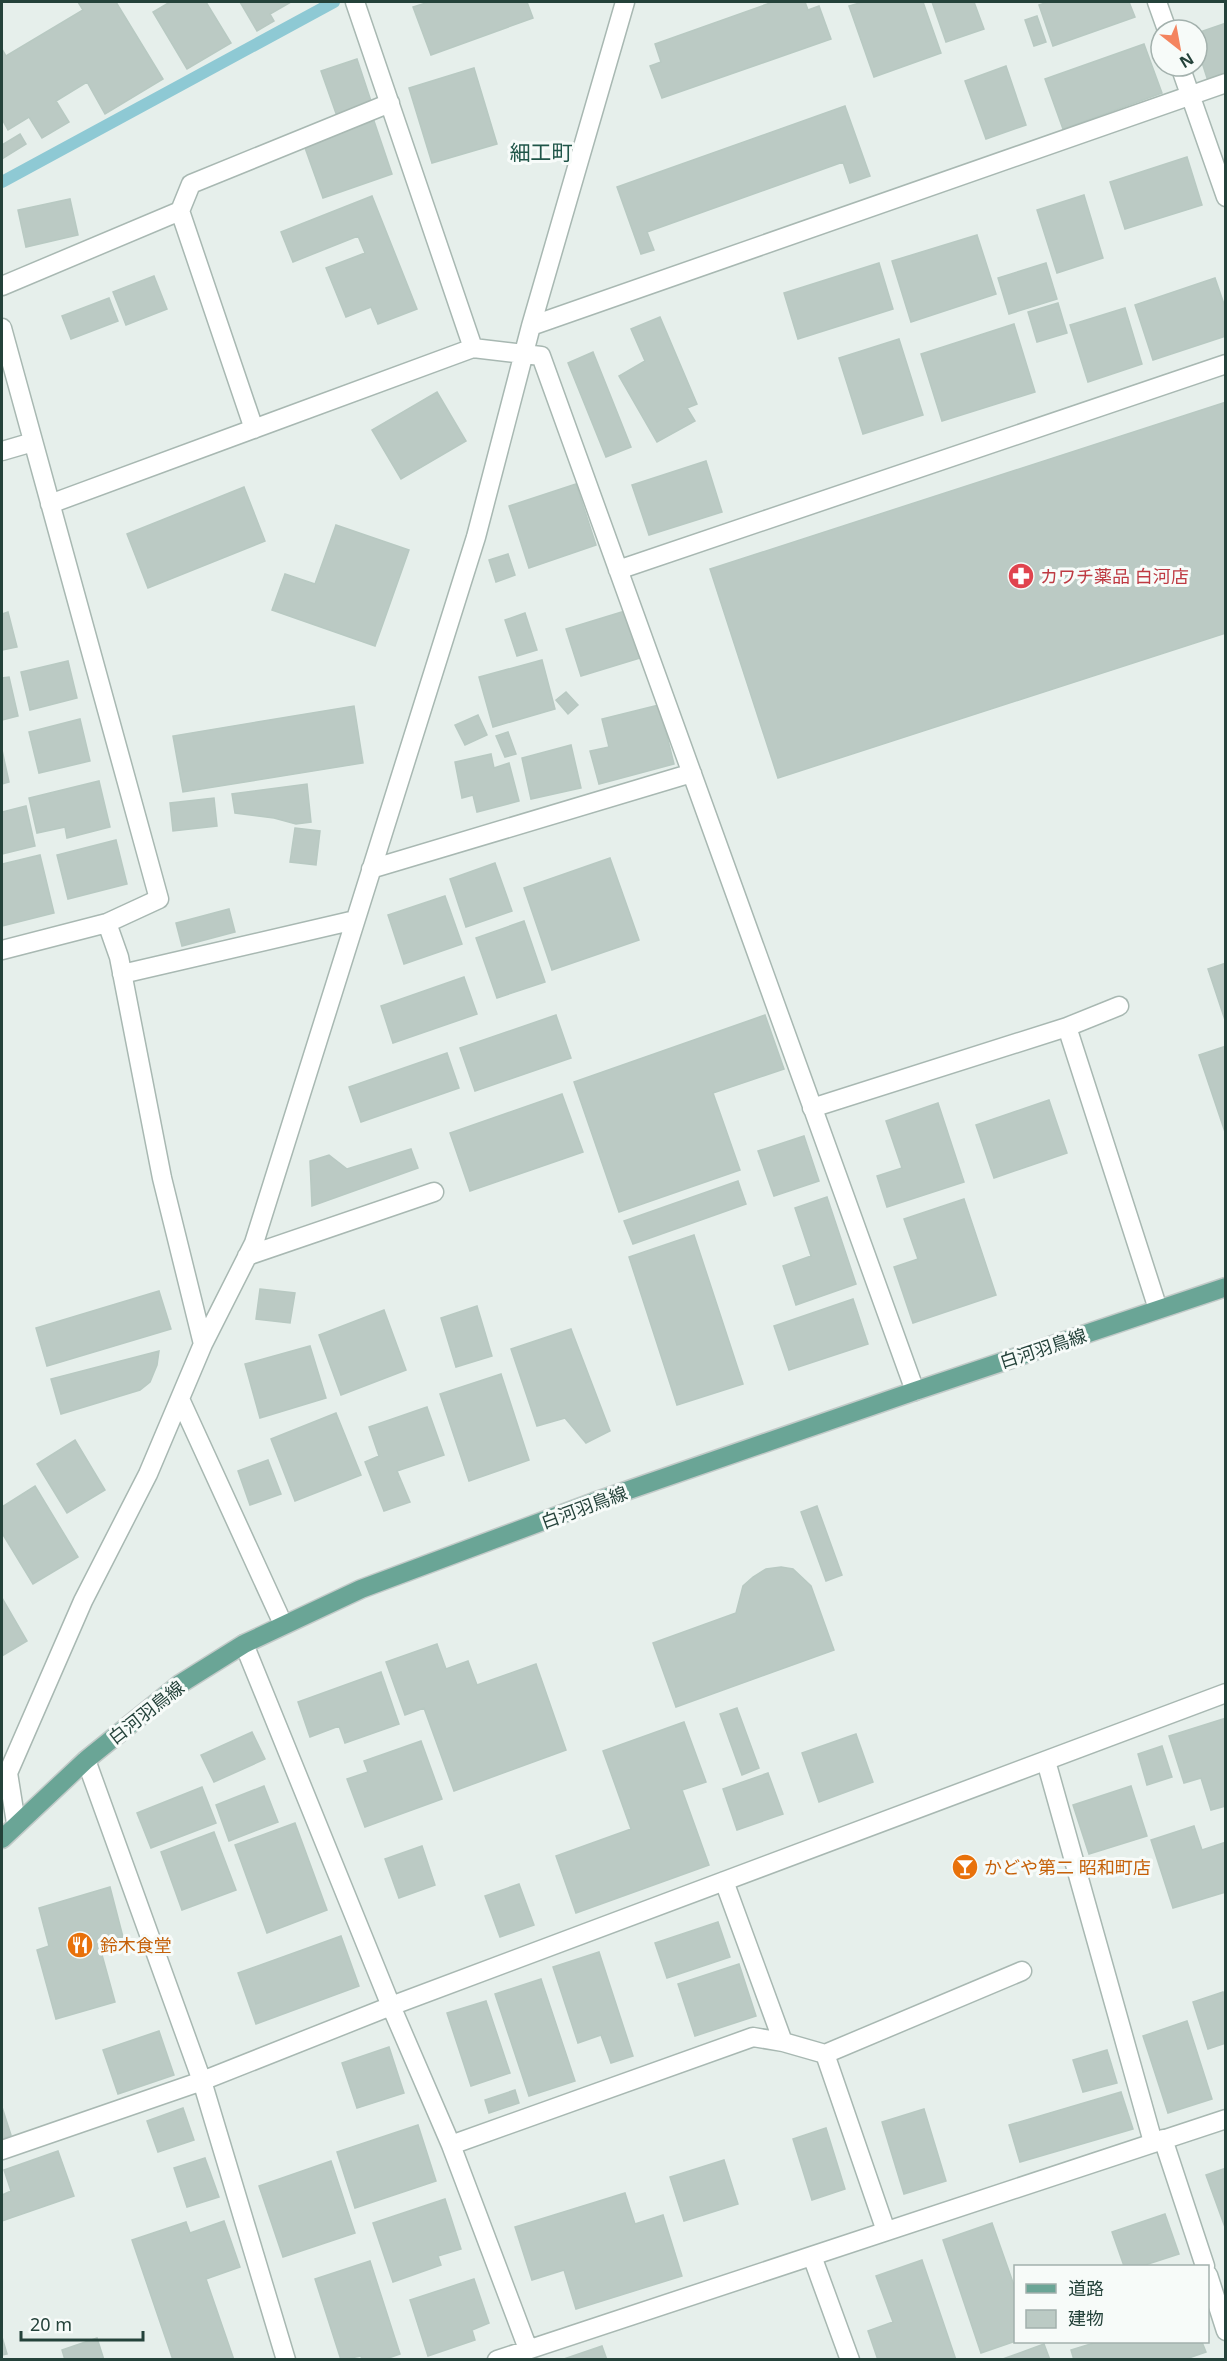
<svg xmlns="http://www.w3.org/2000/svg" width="1227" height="2361" font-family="'Noto Sans','Noto Sans JP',sans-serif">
<rect width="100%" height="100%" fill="#e6efeb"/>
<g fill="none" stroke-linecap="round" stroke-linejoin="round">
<path stroke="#8ec9d4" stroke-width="12" d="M2,182L334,2"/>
</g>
<path fill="#bbcac4" stroke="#b8c9c2" stroke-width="1.5" d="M78,2H116L163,79L105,114L87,82L56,101L69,122L42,138L29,117L8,130L2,119V49L6,56L83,10Z
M170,2H206L231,43L187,69L153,12Z
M240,2H291L270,14L274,21L257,31Z
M429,2H527L533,18L431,55L413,7Z
M773,2H805L808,10L819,6L831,39L662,98L650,66L661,62L655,44Z
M863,2H923L941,53L874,77L849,6Z
M932,2H974L984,29L946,42Z
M1048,2H1129L1135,17L1053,46L1039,5Z
M1037,16L1046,42L1034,46L1025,20Z
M1226,23V75L1208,81L1197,47V33Z
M1144,44L1162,93L1063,129L1045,79Z
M357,59L373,107L338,119L321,71Z
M1006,66L1026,125L986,139L965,81Z
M474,68L497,144L432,163L409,88Z
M845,106L870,176L850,183L843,162L647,232L654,250L641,254L617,187Z
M374,121L392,174L323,198L304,145Z
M20,134L26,144L2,159V145Z
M1187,157L1202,205L1125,229L1110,182Z
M1084,195L1103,258L1057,273L1037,210Z
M372,196L417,309L378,324L371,307L346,317L326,268L365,253L358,236L293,262L281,232Z
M70,199L78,235L26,247L18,210Z
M977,235L996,294L911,322L892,261Z
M879,263L893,309L798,339L784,293Z
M1046,263L1057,299L1009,314L998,278Z
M154,276L167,309L126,325L113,292Z
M1215,278L1226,310V336L1153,360L1135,305Z
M109,298L118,321L71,339L62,316Z
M1058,303L1067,333L1037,342L1028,312Z
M1125,308L1142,364L1088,382L1070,325Z
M660,317L697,404L687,408L695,421L657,442L619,376L645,361L631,329Z
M1014,324L1035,392L942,421L921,354Z
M899,339L923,415L863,434L839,358Z
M593,352L631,447L606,457L568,363Z
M437,392L466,441L401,479L372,430Z
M1226,402V633L778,778L710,569Z
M706,461L722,512L649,535L632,485Z
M576,484L596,545L529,568L509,506Z
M244,487L265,541L148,588L127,534Z
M336,525L409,550L375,646L272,610L285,574L315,584Z
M508,554L515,575L496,582L489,560Z
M625,611L640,658L581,676L566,629Z
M8,612L17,647L2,650V614Z
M525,613L537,650L517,656L505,620Z
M542,660L555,709L493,727L479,677Z
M68,661L77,698L30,710L21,672Z
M9,677L18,716L2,720V678Z
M566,692L578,705L568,714L556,700Z
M659,705L674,764L599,784L590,751L609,747L602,719Z
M354,706L363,763L183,792L173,736Z
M478,715L487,735L465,745L455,725Z
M80,719L90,761L39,773L29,732Z
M508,732L516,754L505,757L496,736Z
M571,745L581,788L531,799L522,758Z
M2,750L9,782L2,784Z
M491,754L494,768L509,763L519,801L477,812L473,795L462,798L455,762Z
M99,781L110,827L67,838L65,827L37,833L29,798Z
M307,784L311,822L296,824L274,818L235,813L232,794Z
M214,798L217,826L173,831L170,803Z
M26,806L35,846L2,854V812Z
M295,828L320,831L316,865L290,862Z
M116,840L127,884L68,899L57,855Z
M40,855L54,913L2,926V864Z
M610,858L639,940L552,970L524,888Z
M495,863L512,911L466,927L450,879Z
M445,896L462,944L404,964L388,915Z
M229,909L235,932L182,946L176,923Z
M524,921L545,982L497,998L476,938Z
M1226,963V1020H1225L1208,969Z
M464,977L477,1014L393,1043L381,1006Z
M556,1015L571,1058L475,1091L460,1048Z
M765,1015L784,1069L713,1093L740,1170L619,1212L574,1082Z
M1226,1046V1135L1199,1055Z
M447,1053L459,1088L361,1122L349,1087Z
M562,1094L583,1152L470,1191L450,1133Z
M1049,1100L1067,1153L994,1178L976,1125Z
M938,1103L964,1182L887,1207L877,1176L902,1168L886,1121Z
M804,1136L819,1181L774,1196L758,1151Z
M411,1149L418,1168L312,1206L310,1161L329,1155L347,1169Z
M738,1181L746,1204L633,1244L624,1221Z
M827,1197L856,1284L796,1305L783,1266L811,1256L795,1208Z
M964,1199L996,1295L913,1323L894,1267L918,1259L904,1219Z
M694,1235L743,1384L677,1405L629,1257Z
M260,1289L295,1293L290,1323L256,1319Z
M159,1291L171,1329L47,1366L36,1328Z
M853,1299L868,1344L789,1370L774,1326Z
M477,1306L492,1356L456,1367L441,1318Z
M384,1310L406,1370L341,1395L319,1335Z
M571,1329L610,1431L586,1443L565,1418L537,1426L511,1349Z
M310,1346L326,1398L260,1418L245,1364Z
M159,1351L157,1365L150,1382L140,1390L61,1414L51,1379Z
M501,1374L529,1460L469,1481L440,1394Z
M427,1407L444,1455L397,1471L410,1502L384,1511L365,1462L379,1456L369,1427Z
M336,1413L361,1475L295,1501L271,1439Z
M75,1440L105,1490L67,1513L37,1464Z
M268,1460L281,1494L250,1505L238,1471Z
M35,1486L78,1557L33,1584L2,1533V1507Z
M817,1506L842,1575L826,1581L801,1512Z
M781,1567L793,1569L811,1586L834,1650L676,1707L653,1643L736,1613L743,1586L753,1577L766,1569Z
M2,1598L27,1641L2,1656Z
M437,1644L446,1669L468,1661L477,1685L536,1664L566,1750L454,1791L424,1708L405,1715L386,1662Z
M381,1672L399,1724L345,1743L339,1726L310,1737L298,1702Z
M737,1708L759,1768L742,1775L720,1714Z
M1226,1718V1806L1211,1810L1201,1778L1184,1783L1169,1736Z
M684,1722L706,1782L682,1790L709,1865L576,1913L556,1856L631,1829L603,1751Z
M252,1732L265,1759L214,1782L201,1755Z
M856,1734L873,1782L819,1802L802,1753Z
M421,1741L442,1799L365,1827L347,1779L368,1772L364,1761Z
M1162,1746L1172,1777L1147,1785L1138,1754Z
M768,1773L783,1814L737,1830L723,1789Z
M264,1786L278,1822L229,1841L216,1805Z
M1131,1786L1147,1836L1089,1854L1073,1805Z
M202,1787L216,1823L151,1848L137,1813Z
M295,1823L327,1910L267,1933L235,1845Z
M1194,1826L1202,1850L1226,1842V1892L1173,1908L1151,1840Z
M214,1832L236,1890L182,1910L161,1852Z
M422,1846L435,1885L399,1898L385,1859Z
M519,1884L534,1925L500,1937L485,1896Z
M110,1887L123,1937L99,1944L115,2002L56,2019L37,1950L49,1946L39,1908Z
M718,1922L730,1957L667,1978L655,1943Z
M341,1936L359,1986L256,2024L238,1973Z
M599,1952L633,2056L611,2063L601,2035L578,2043L553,1967Z
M739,1964L756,2016L695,2036L678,1984Z
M541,1979L575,2081L529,2096L495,1994Z
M1223,1992L1226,2000V2043L1208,2049L1193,2002Z
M486,2001L510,2073L471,2086L447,2013Z
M1187,2021L1212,2099L1168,2113L1143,2036Z
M159,2031L174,2075L118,2094L103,2050Z
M389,2047L404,2093L357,2108L342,2063Z
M1107,2050L1117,2083L1083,2092L1073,2060Z
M515,2090L519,2103L489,2113L485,2100Z
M1121,2092L1133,2129L1020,2162L1009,2125Z
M2,2107L11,2135L2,2139Z
M183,2108L194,2140L158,2152L147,2121Z
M924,2109L946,2181L904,2194L882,2122Z
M418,2125L436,2181L355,2208L337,2152Z
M826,2128L845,2189L812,2200L793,2139Z
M58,2151L74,2196L2,2221V2195L11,2191L4,2170Z
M205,2158L219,2197L187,2207L174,2168Z
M724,2160L738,2204L684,2221L670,2177Z
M331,2161L355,2233L283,2257L259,2186Z
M1226,2168V2230L1206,2175Z
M625,2193L635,2224L663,2215L682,2276L576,2309L564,2270L532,2280L515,2227Z
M445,2199L461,2249L438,2256L441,2265L393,2282L373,2223Z
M1165,2214L1179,2254L1142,2266H1124L1112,2232Z
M224,2221L240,2267L206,2279L234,2360H173L132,2240L186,2222L190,2233Z
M992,2223L1016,2291V2341L981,2353L943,2240Z
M922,2260L956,2360H878L868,2331L893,2322L876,2276Z
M370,2261L400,2354L383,2360H362L361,2356L341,2360L315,2279Z
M474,2279L489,2323L472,2330L475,2340L428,2356L410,2300Z
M2,2337L7,2354L2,2355Z
M97,2338L104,2360H65L62,2350Z
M1097,2342H1202L1206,2352L1183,2360H1074L1071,2350Z
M1044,2344L1050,2360H1000Z
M602,2346L607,2360H561Z"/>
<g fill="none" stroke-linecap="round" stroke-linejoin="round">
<defs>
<path id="minor" d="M355,2L473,348
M1157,2L1167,30
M1180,66L1226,197
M2,286L180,211
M531,326L1226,83
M2,328L159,899L107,923L2,950
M254,429L180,211L191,184L390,103
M2,451L33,442
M50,504L473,348L541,356L915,1391
M618,570L1226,364
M371,869L692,773
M107,923L119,957L162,1178L203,1344
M122,974L355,920
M1067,1027L1158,1309
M812,1108L1067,1027L1119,1006
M247,1256L434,1192
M180,1399L283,1624
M244,1644L391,2006L451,2145L528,2349
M86,1760L202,2081L286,2360
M1046,1761L1153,2142
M16,1823L8,1773L83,1601L148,1474L203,1344L254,1243L476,537L531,326L625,2
M724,1881L783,2042
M825,2054L886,2231
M1163,2139L1205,2266
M451,2145L753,2037L783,2042L825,2054L1022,1971
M2,2150L202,2081L391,2006L1226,1693
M812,2256L850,2360
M1208,2275L1226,2331
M497,2360L1226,2119"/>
<path id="major" d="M2,1839L86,1760L180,1684L244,1644L361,1589L594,1502L915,1391L1226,1287"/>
</defs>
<use href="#minor" stroke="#a8b8b2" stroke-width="21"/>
<use href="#major" stroke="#c2cac8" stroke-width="21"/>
<use href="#minor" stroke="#fff" stroke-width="18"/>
<use href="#major" stroke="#6aa596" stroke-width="18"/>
</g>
<defs>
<symbol id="pharmacy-disc" viewBox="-11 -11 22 22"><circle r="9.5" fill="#e0444e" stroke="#f7fbf9"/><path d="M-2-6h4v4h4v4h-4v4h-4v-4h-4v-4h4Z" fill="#fff"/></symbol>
<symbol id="bar-disc" viewBox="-11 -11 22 22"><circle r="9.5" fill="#e8710a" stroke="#f7fbf9"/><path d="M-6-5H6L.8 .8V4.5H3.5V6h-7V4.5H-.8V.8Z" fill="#fff"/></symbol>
<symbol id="restaurant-disc" viewBox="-11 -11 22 22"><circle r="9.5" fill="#e8710a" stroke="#f7fbf9"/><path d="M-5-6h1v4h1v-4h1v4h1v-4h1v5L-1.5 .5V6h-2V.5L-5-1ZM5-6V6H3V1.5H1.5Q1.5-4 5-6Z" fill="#fff"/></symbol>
</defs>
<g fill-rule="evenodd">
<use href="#pharmacy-disc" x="1006" y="561" width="30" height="30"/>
<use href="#bar-disc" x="950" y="1852" width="30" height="30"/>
<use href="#restaurant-disc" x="65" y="1930" width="30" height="30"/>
</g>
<g text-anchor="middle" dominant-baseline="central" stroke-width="6" stroke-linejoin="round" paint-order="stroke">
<g font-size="18" fill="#be3a42" stroke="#f7fbf9" text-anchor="start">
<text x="1040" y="576">カワチ薬品 白河店</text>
</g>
<g font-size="18" fill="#24423a" stroke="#f7fbf9">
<text transform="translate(1043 1348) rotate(-18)">白河羽鳥線</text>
<text transform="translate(584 1507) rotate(-20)">白河羽鳥線</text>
<text transform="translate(146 1712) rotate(-38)">白河羽鳥線</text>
</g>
<g font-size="18" fill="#c56008" stroke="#f7fbf9" text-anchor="start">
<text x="984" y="1867">かどや第二 昭和町店</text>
<text x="100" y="1945">鈴木食堂</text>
</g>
<g font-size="21" fill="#1f5548" stroke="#f7fbf9">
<text x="541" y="152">細工町</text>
</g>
</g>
<rect width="1227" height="2361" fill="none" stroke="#24423a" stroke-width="6"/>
<rect x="1014" y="2265" width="195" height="78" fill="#f7fbf9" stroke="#a3b1ad" stroke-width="1.5"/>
<rect x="1026" y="2284" width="30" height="9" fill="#6aa596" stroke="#a3b1ad" stroke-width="1.5"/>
<text x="1068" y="2295" font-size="18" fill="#24423a">道路</text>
<rect x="1026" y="2310" width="30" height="18" fill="#bbcac4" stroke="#a3b1ad" stroke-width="1.5"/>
<text x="1068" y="2325" font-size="18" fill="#24423a">建物</text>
<g transform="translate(1179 48) rotate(149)"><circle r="28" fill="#f7fbf9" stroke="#a3b1ad" stroke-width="1.5"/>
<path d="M0-4.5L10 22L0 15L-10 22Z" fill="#f4845f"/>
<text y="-9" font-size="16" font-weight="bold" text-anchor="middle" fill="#24423a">N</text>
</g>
<path d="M21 2331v9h122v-9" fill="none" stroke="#24423a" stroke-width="3"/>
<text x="30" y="2331" font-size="18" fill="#24423a" stroke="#f7fbf9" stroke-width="4.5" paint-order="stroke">20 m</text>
</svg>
